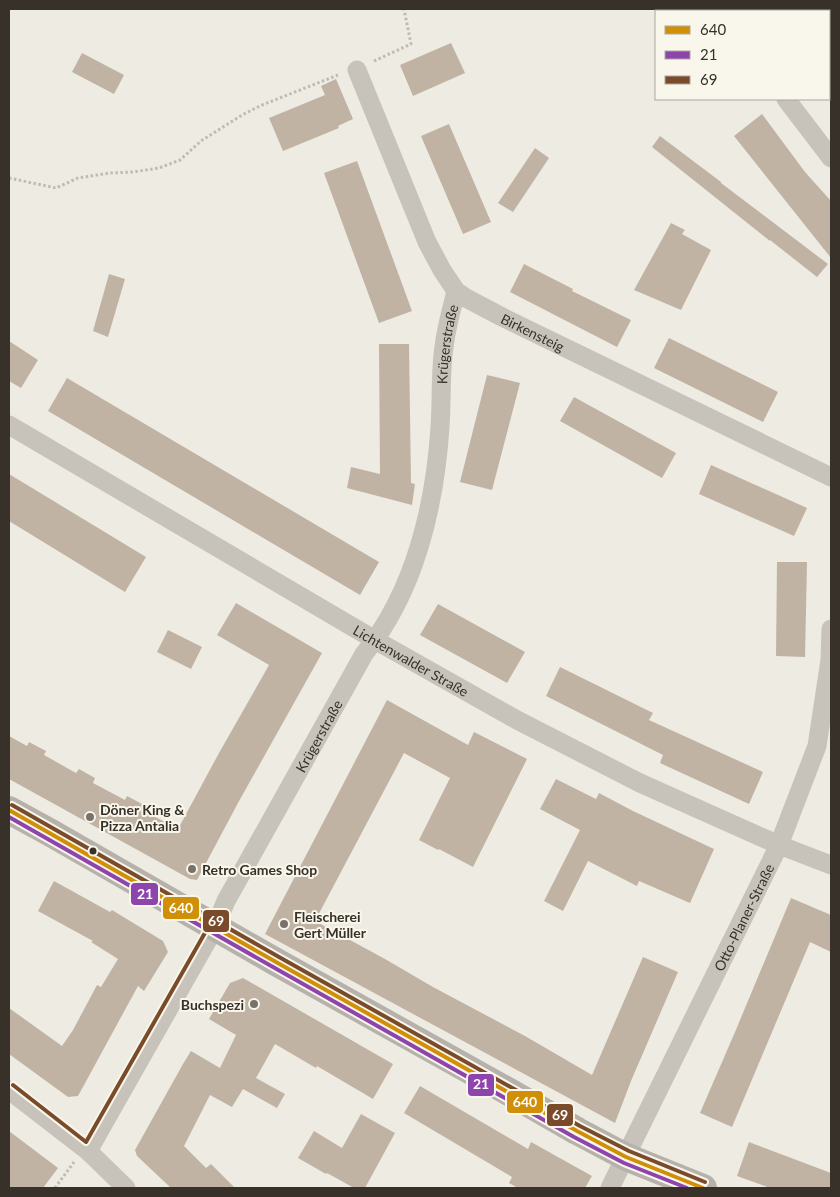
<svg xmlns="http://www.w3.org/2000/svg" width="840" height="1197" font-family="Lato,sans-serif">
<rect width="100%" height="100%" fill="#eeebe2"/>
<path fill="#c1b3a4" d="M451,43L465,73L413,96L400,65Z
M82,53L124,75L114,94L72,72Z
M336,79L353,119L338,126L339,128L283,151L269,118L325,95L321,86Z
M762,114L805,172L831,201V258L734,136Z
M449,124L491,222L463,234L421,136Z
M660,136L721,182V183L828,264L817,277L770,240V241L652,147Z
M535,148L549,158L513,212L498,203Z
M357,161L412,311L379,323L324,173Z
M671,223L685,230L682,234L711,250L681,310L634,290Z
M524,264L573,289L572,291L631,320L617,347L510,292Z
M109,274L125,279L108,337L93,331Z
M669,338L778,392L763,422L654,368Z
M9,341L38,360L21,388L9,381Z
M379,344H409L411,483L415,484L412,505L347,488L351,467L380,474Z
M487,375L520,383L492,490L460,482Z
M67,378L379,562L360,595L48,411Z
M574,397L676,453L662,478L560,421Z
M711,465L807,508L794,536L699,494Z
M9,474L146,557L125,592L9,521Z
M777,562H807L805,657L776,656Z
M236,603L322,653L238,803L197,880L190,879L9,779V736L27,746L29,742L46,751L44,755L76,773L79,769L95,778L93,783L125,800L127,796L144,805L142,810L178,829L219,753L269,665L217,635Z
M438,604L525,652L507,683L420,635Z
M168,630L202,647L191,669L157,652Z
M560,667L653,713L649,720L763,772L749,804L660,763L663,755L546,696Z
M387,700L468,745L474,732L527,759L473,867L439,849L438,850L419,840L450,778L404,753L315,921L385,959L433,987L525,1036L592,1075L643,957L678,972L631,1081L615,1123L265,934Z
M556,779L596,799L599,793L633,811L714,849L690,903L639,881L637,886L588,861L563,911L544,901L580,830L540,809Z
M54,881L110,912L112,910L163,941L168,952L144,991L138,986L78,1096L68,1097L9,1054V1008L62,1046L73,1030L97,985L101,987L118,959L91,942L93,941L38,911Z
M791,898L831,915V952L810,942L732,1127L700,1113L735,1032Z
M243,978L393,1064L373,1099L317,1066L316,1068L275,1044L256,1078L285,1094L277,1108L243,1089L232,1107L210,1095L184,1146L206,1168L211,1164L235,1188H171L137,1156L135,1150L183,1064L191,1051L220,1068L236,1035L209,1019L230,983Z
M420,1086L528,1149L531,1142L592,1176L585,1188H518L509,1183L512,1177L404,1113Z
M361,1114L395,1133L365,1188H354L327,1173L326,1174L298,1158L314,1131L342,1148Z
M9,1131L58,1168L43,1188H9Z
M749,1142L831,1173V1188H770L737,1176Z"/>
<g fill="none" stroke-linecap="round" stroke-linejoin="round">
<path stroke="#bfbbb4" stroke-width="3" stroke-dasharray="2.5 2.5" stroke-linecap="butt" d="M374,61L411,44L404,9
M9,178L56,188L78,178L110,173L133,172L159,168L180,160L201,141L242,115L262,105L338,75
M55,1188L74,1162"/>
<g stroke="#c7c3bb" stroke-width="19">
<path d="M739,9L740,11"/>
<path id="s1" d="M357,70L427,242L442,270L456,291L466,298L504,318L831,477"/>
<path d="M786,99L831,158"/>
<path id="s2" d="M9,425L375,640L517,720L640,783L779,845L831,865"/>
<path d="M9,1090L88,1151L126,1188"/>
<path id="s3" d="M88,1151L215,927L226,901L364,654C415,592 435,505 440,427C442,400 440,373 444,347C446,328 452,309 456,291"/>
<path id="s4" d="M610,1188L779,845L817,746L830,660L831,629"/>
</g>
<path stroke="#b6b1aa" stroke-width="28" d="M9,810L51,833L276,962L511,1093L577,1131L626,1157L703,1188"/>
<defs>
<path id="bus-1" d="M9,810L276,962L577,1131L626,1157L703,1188"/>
<path id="bus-2" d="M9,817L273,967L574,1137L624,1163L687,1188"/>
<path id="bus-3" d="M12,805L279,957L580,1126L629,1151L705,1182
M13,1085L86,1142L210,924"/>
</defs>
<use href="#bus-1" stroke="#f9f6eb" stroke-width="8"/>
<use href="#bus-2" stroke="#f9f6eb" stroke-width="8"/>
<use href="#bus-3" stroke="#f9f6eb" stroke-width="8"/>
<use href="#bus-1" stroke="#d18f08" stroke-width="4"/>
<use href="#bus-2" stroke="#8e44ad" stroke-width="4"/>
<use href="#bus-3" stroke="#7a4b2a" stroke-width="4"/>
</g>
<g fill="#78726a" stroke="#f9f6eb" stroke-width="2">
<circle cx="90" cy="817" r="5"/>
<circle cx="192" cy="869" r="5"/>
<circle cx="284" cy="924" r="5"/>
<circle cx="254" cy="1004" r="5"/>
</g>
<circle fill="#383129" stroke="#f9f6eb" stroke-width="2" cx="93" cy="851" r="4.5"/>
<g text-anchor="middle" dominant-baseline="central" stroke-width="4" stroke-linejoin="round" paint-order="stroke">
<g font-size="14" fill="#383129" stroke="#f9f6eb">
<text stroke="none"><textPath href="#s1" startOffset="330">Birkensteig</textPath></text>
<text stroke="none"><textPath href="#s3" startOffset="895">Krügerstraße</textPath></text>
<text stroke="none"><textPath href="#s2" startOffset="466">Lichtenwalder Straße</textPath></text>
<text stroke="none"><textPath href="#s3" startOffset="475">Krügerstraße</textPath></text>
<text stroke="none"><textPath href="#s4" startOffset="302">Otto-Planer-Straße</textPath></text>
</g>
<g font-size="14" font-weight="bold" fill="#383129" stroke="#f9f6eb" text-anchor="start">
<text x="100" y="809">Döner King &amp;<tspan x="100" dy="16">Pizza Antalia</tspan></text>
<text x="202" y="869">Retro Games Shop</text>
<text x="294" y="916">Fleischerei<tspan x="294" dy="16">Gert Müller</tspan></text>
<text x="244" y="1004" text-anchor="end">Buchspezi</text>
</g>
</g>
<g stroke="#f9f6eb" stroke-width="2">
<rect x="130" y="882" width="29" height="24" rx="5" fill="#8e44ad"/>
<rect x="162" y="896" width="38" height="24" rx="5" fill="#d18f08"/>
<rect x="202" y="909" width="28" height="24" rx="5" fill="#7a4b2a"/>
<rect x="467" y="1073" width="28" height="24" rx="5" fill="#8e44ad"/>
<rect x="506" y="1090" width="38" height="24" rx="5" fill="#d18f08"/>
<rect x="546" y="1103" width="28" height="24" rx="5" fill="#7a4b2a"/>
</g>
<g font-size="14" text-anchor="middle" font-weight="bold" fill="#fff">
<text x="145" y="899">21</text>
<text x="181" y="913">640</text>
<text x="216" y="926">69</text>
<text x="481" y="1089">21</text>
<text x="525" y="1107">640</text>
<text x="560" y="1120">69</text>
</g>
<rect width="840" height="1197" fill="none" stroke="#383129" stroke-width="20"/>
<rect x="655" y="10" width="175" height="90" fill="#f9f6eb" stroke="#aca79d"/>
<rect x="665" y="26" width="25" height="8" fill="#d18f08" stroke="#aca79d"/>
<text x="700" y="35" font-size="15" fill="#383129">640</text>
<rect x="665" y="51" width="25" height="8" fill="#8e44ad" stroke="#aca79d"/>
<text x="700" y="60" font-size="15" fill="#383129">21</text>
<rect x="665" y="76" width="25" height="8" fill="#7a4b2a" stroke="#aca79d"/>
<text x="700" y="85" font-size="15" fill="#383129">69</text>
</svg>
